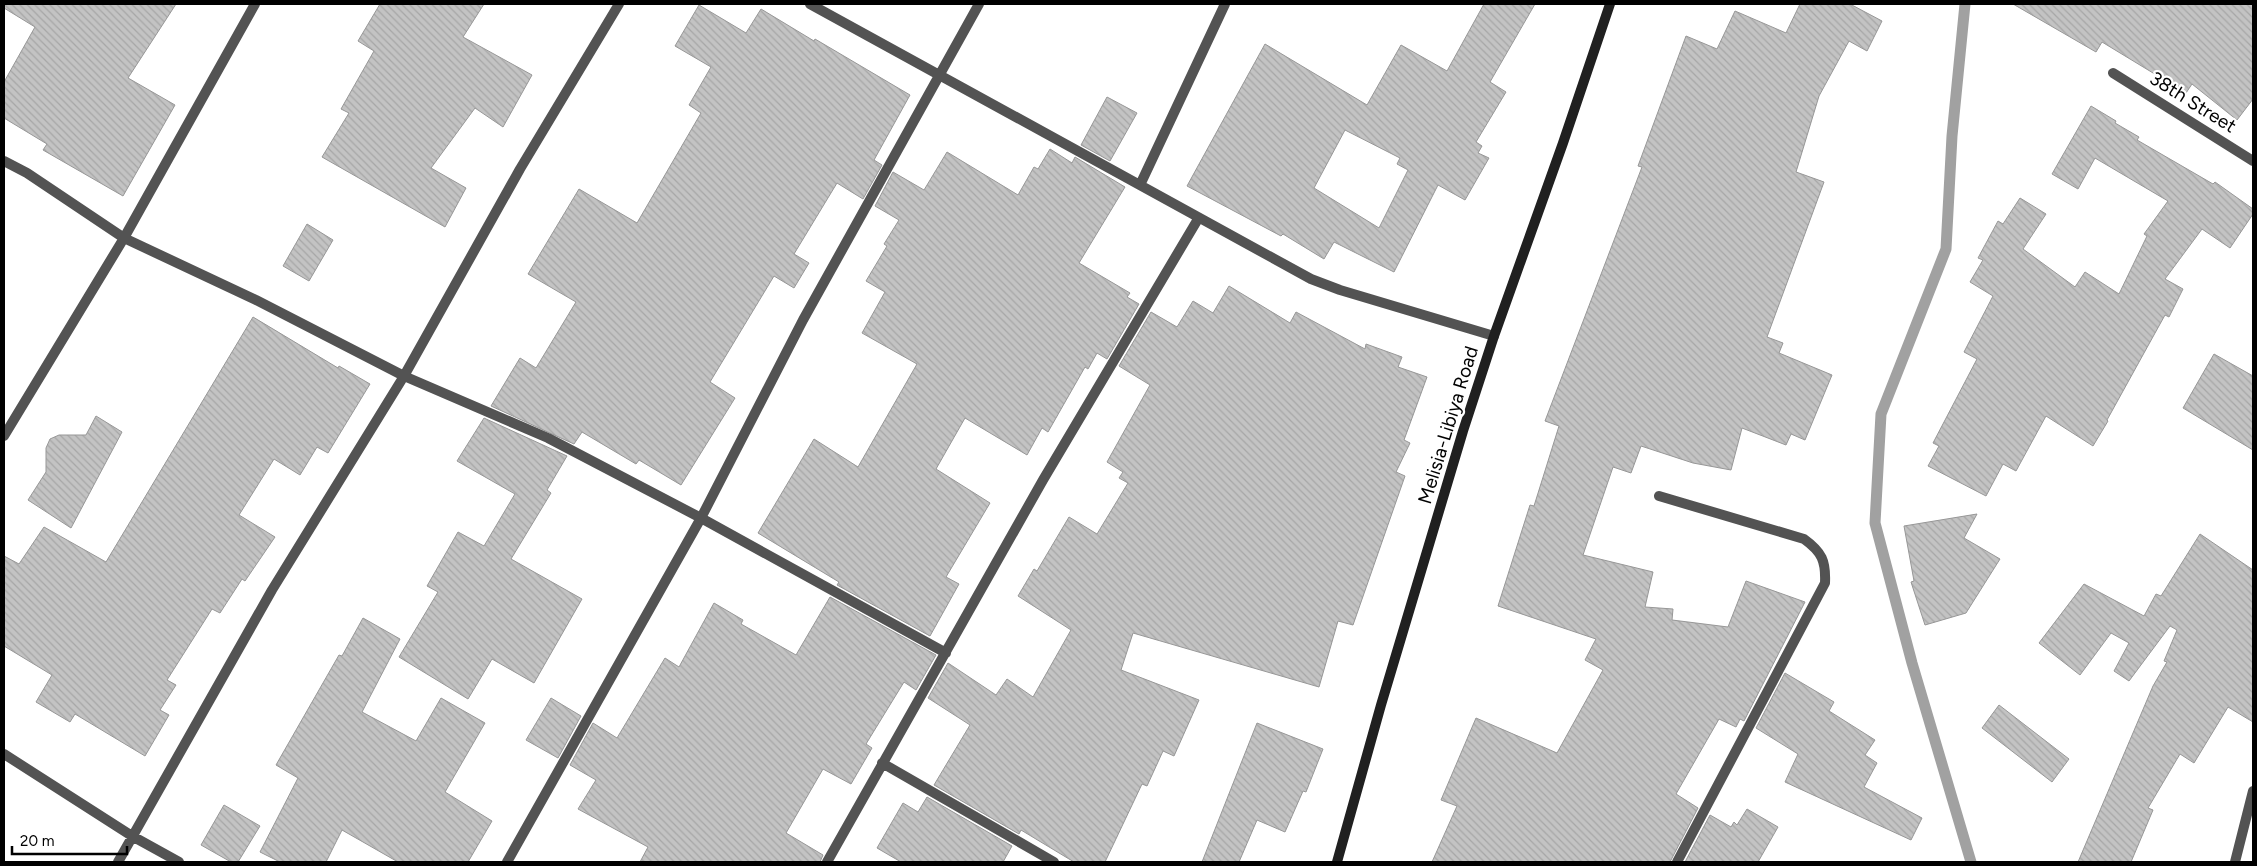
<svg xmlns="http://www.w3.org/2000/svg" width="2257" height="866" font-family="Figtree,sans-serif">
<defs>
<pattern id="building-back-hatch" width="6" height="6" patternUnits="userSpaceOnUse" patternTransform="scale(1.25)"><rect width="6" height="6" fill="#c3c3c3"/><path d="M-1 5l2 2M0 0l6 6M5-1l2 2" fill="none" stroke="#a6a6a6"/></pattern>
</defs>
<rect width="100%" height="100%" fill="#fff"/>
<g fill="none" stroke-linecap="round" stroke-linejoin="round">
<path stroke="#a1a1a1" stroke-width="11" d="M1965,4L1952,136L1946,249L1881,414L1875,523L1912,663L1971,862"/>
</g>
<path fill="url(#building-back-hatch)" stroke="#979797" fill-rule="evenodd" d="M4,4H176L128,78L175,105L123,196L43,150L47,144L4,118V82L35,27L4,8Z
M380,4H484L463,37L532,75L503,127L475,108L431,168L466,188L445,227L322,157L349,113L341,109L374,51L358,41Z
M1484,4H1535L1490,82L1506,92L1476,142L1482,146L1478,153L1489,158L1465,200L1438,185L1394,272L1334,242L1324,259L1283,234L1281,236L1187,186L1265,44L1367,105L1401,45L1447,71ZM1345,130L1400,158L1397,164L1408,170L1379,228L1314,188Z
M1800,4H1850L1882,21L1867,51L1849,41L1819,96L1796,172L1824,182L1767,337L1783,343L1779,353L1832,375L1805,440L1791,434L1786,445L1742,428L1731,470L1693,463L1641,446L1631,473L1613,467L1583,555L1653,572L1645,607L1673,609L1672,620L1728,627L1746,581L1805,602L1744,721L1740,719L1736,727L1719,719L1676,794L1698,808L1670,862H1432L1457,806L1441,800L1476,718L1557,753L1603,670L1585,660L1596,639L1498,606L1530,505L1534,506L1559,426L1545,421L1642,167L1638,166L1686,36L1717,49L1735,11L1786,33Z
M2013,4H2253V99L2237,120L2192,84L2186,93L2102,42L2096,52Z
M699,5L746,33L761,9L814,41L815,39L910,95L874,160L882,165L863,199L837,183L794,254L809,263L794,288L774,276L710,382L735,398L681,485L639,460L636,464L582,432L574,444L491,406L520,358L536,368L576,302L528,274L579,189L637,223L701,113L689,105L711,67L675,46Z
M1107,97L1137,113L1110,161L1081,145Z
M2091,106L2116,121L2115,123L2139,137L2137,140L2213,184L2215,182L2253,209V214L2230,248L2202,229L2165,279L2183,289L2169,317L2165,315L2107,420L2108,421L2093,446L2046,416L2016,471L2003,464L1986,496L1928,466L1939,446L1933,443L1977,359L1964,352L1993,296L1970,282L1983,260L1978,258L1998,221L2003,224L2020,198L2046,214L2023,249L2075,287L2085,272L2119,294L2147,236L2144,234L2168,201L2095,158L2078,189L2052,174Z
M1050,149L1072,163L1075,157L1125,187L1079,263L1130,293L1127,297L1139,304L1107,359L1097,353L1088,369L1085,367L1048,432L1042,428L1027,455L965,418L936,469L990,503L946,577L959,584L930,636L837,585L839,582L758,533L814,439L858,467L917,364L862,333L885,292L866,281L887,246L884,244L899,220L875,206L893,172L924,190L947,152L1018,195L1034,167L1038,169Z
M307,224L333,240L309,281L283,266Z
M1229,286L1290,323L1296,312L1365,349L1366,344L1402,357L1398,367L1427,377L1404,440L1410,443L1396,472L1405,476L1353,625L1338,621L1319,687L1133,633L1121,670L1199,700L1174,756L1163,751L1147,786L1142,784L1105,862H1074L1021,830L1019,834L934,785L970,725L928,698L948,663L996,695L1007,679L1033,697L1071,630L1018,596L1034,569L1037,571L1069,517L1097,534L1128,483L1119,478L1123,472L1107,462L1150,385L1119,366L1151,312L1177,327L1193,301L1213,313Z
M253,317L338,368L339,366L370,384L328,453L317,447L300,475L274,459L239,515L275,537L245,581L242,579L220,613L212,609L167,680L176,685L160,710L169,715L145,756L75,714L70,722L36,702L52,675L4,646V556L19,564L44,527L106,562Z
M2214,354L2253,376V450L2183,408Z
M96,416L122,432L71,528L28,500L46,472V448L50,439L59,435H86Z
M484,418L567,456L547,490L551,493L511,559L582,599L534,683L492,659L468,699L399,657L438,592L427,586L458,532L484,546L515,494L457,461Z
M1977,514L1964,538L2000,559L1966,613L1925,625L1911,582L1914,581L1904,526Z
M2200,534L2253,570V722L2228,707L2194,763L2180,754L2148,808L2153,810L2131,862H2078L2153,686L2167,662L2164,661L2177,630L2170,626L2129,681L2114,671L2129,643L2111,633L2080,675L2039,643L2084,584L2144,616L2156,594L2161,596Z
M830,597L936,655L916,690L904,682L866,744L872,748L851,784L823,769L786,833L823,855L820,862H640L648,847L578,809L596,780L570,765L593,723L617,738L665,658L679,667L714,603L743,620L741,624L796,655Z
M363,618L400,639L362,712L416,741L441,698L485,723L445,792L492,821L468,862H398L342,830L326,862H280L260,852L298,778L276,765L339,655L342,656Z
M1785,673L1834,702L1829,711L1875,740L1865,755L1877,763L1864,787L1922,818L1911,840L1785,782L1798,754L1756,728Z
M551,698L581,716L558,758L526,740Z
M1999,705L2069,759L2052,782L1982,728Z
M1257,723L1323,749L1306,792L1303,791L1285,832L1257,820L1239,862H1202Z
M927,797L1012,846L1003,862H901L877,848L903,803L918,812Z
M224,805L260,826L238,862H231L201,845Z
M1747,809L1778,827L1758,862H1685L1710,815L1731,827L1734,822L1737,825Z"/>
<g fill="none" stroke-linecap="round" stroke-linejoin="round">
<path stroke="#535353" stroke-width="10" d="M810,4L1311,279L1340,290L1494,336
M2113,73L2253,161
M4,161L27,173L124,238L256,300L404,376L548,438L701,518L946,653
M1140,185L1225,4
M4,436L124,238L255,4
M1659,496L1804,539C1822,552 1826,561 1825,583L1677,862
M4,754L132,836L179,862
M882,763L1054,862
M118,862L272,590L404,376L520,169L619,4
M507,862L701,518L803,320L979,4
M827,862L1043,480L1198,219
M2235,862L2253,791"/>
<path stroke="#202020" stroke-width="10" d="M1337,862L1381,705L1463,431L1494,336L1563,143L1610,4"/>
</g>
<g text-anchor="middle" dominant-baseline="central" stroke-width="4.5" stroke-linejoin="round" paint-order="stroke">
<g font-size="19" fill="#000" stroke="#fff">
<text transform="translate(2193 102) rotate(32)">38th Street</text>
<text transform="translate(1448 425) rotate(-73)">Melisia-Libiya Road</text>
</g>
</g>
<rect width="2257" height="866" fill="none" stroke="#000000" stroke-width="10"/>
<path d="M12 846v8h115v-8" fill="none" stroke="#000000" stroke-width="2.5"/>
<text x="20" y="846" font-size="15" fill="#000000" stroke="#ffffff" stroke-width="4" paint-order="stroke">20 m</text>
</svg>
